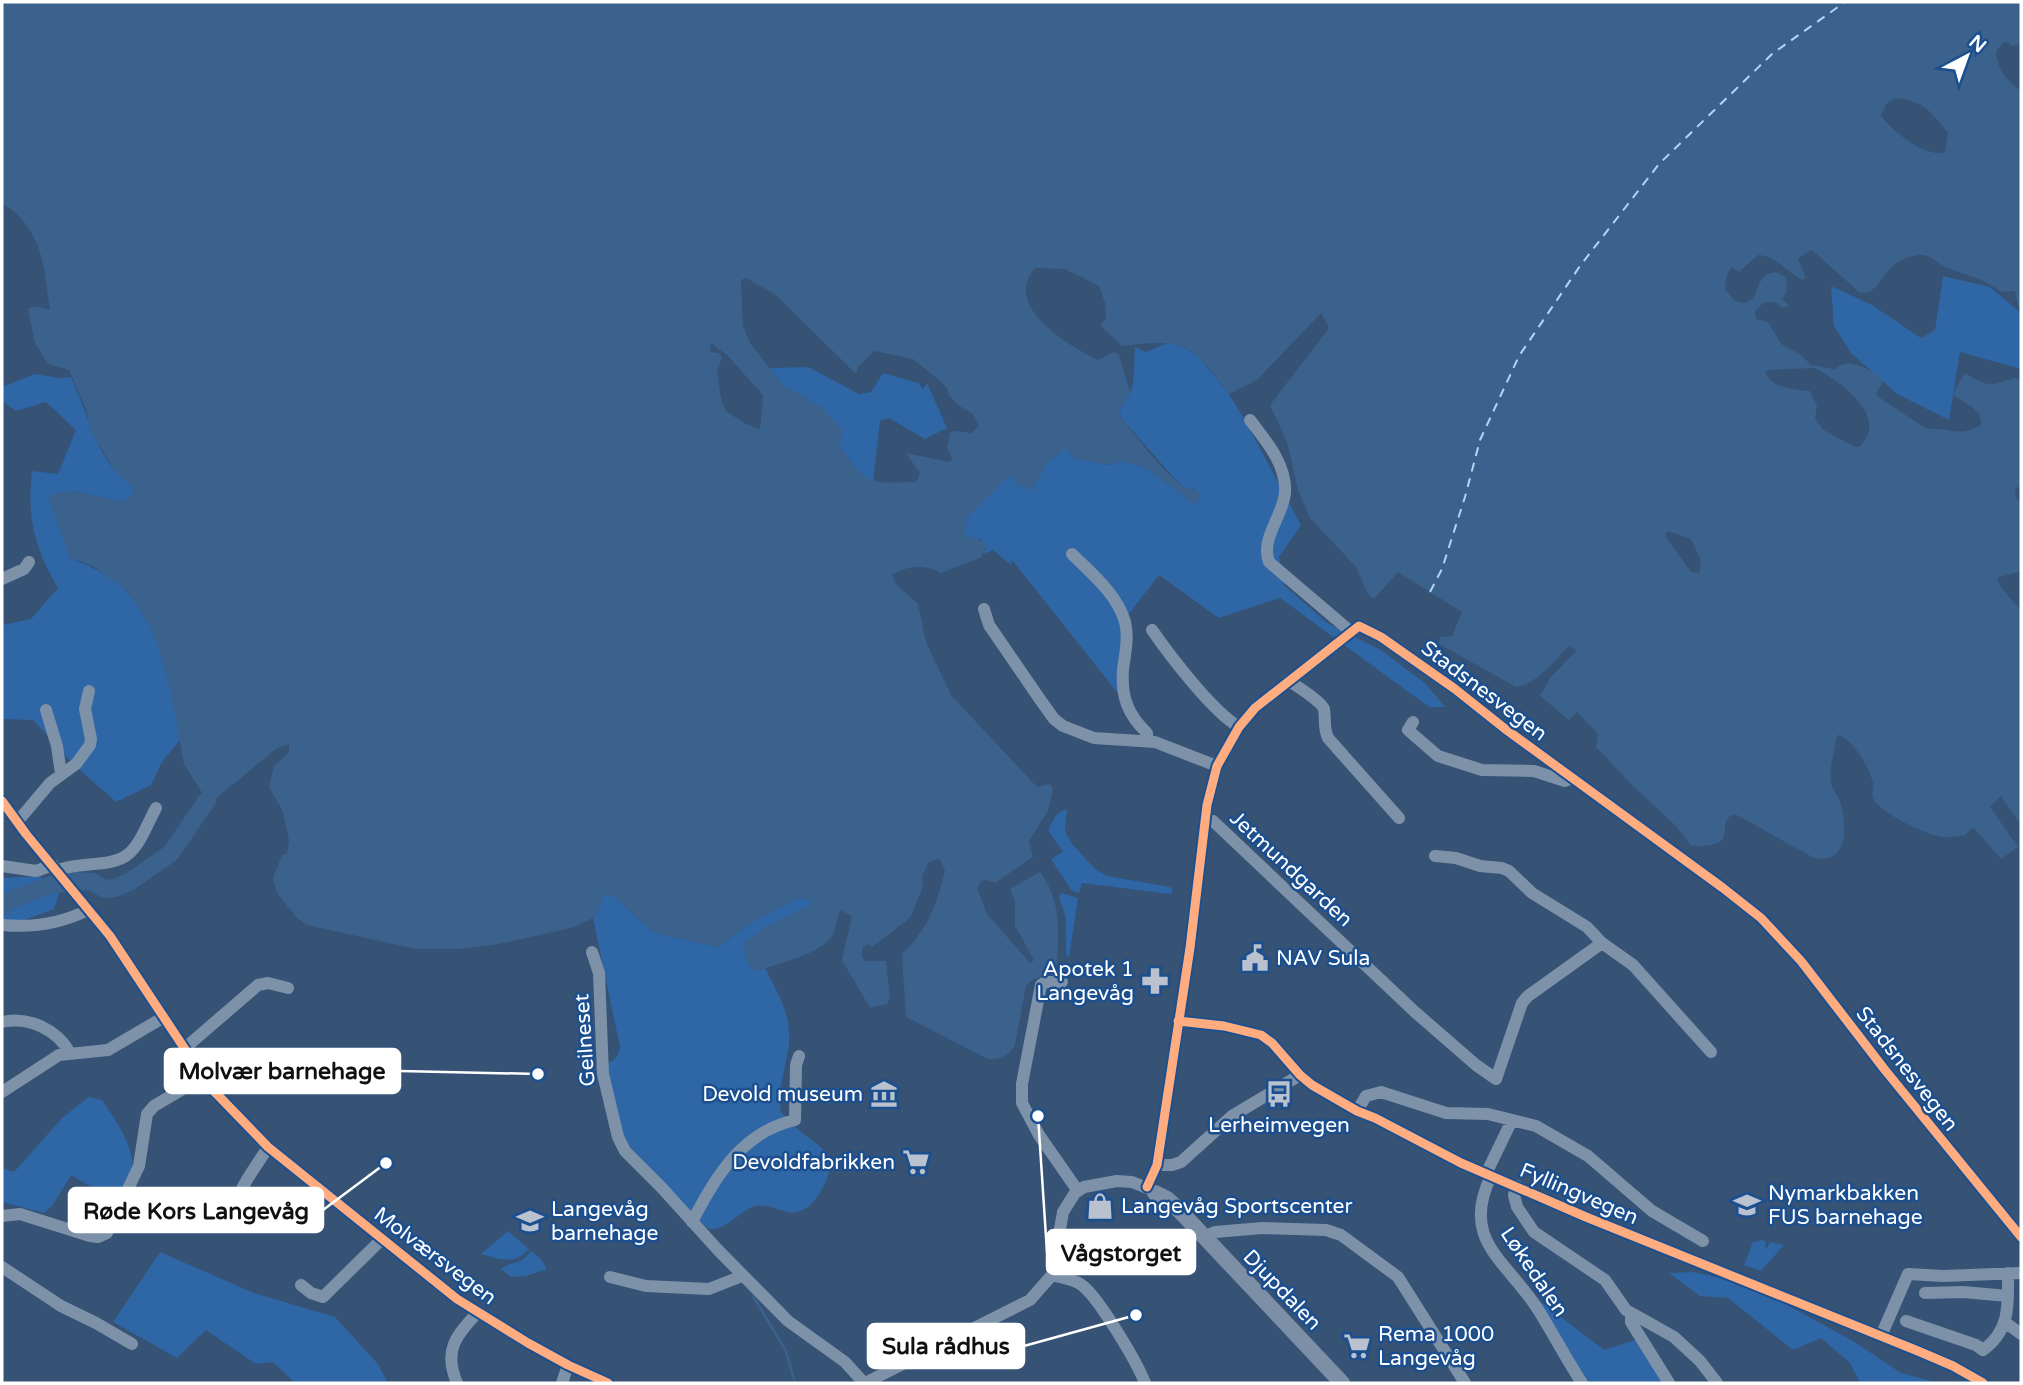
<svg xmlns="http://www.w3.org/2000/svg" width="2023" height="1385" font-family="'Varela Round',sans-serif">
<rect width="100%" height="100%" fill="#365274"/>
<path fill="#2f66a5" d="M1943,276L1990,287L2021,313V369L1960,352L1949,420L1897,394L1851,353L1834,326L1831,286L1872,305L1921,338L1935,330Z
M1167,343L1181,346L1198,356L1229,394L1246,422L1301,525L1279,557L1284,585L1327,623L1381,650L1426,684L1445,707H1429L1280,598L1219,618L1159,575L1125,619L1124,701L1012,560L1011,565L993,550L983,554L986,548L981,539L970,538L964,534L967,517L1005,479L1010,475L1032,490L1048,462L1063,450H1069L1074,458L1108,465L1121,461L1146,467L1194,504L1195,489L1185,488L1174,478L1121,418C1117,406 1126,402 1130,393C1135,383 1134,359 1135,347L1146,352Z
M808,367L859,394L871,392L883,373L918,383L923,389L927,383L947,428L925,439L889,418L880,421L873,482L862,476L839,446V440L821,407L784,386L769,368Z
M35,374L60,378L71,377C85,407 92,439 111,466C117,475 128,480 134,489L133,495L123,502L71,491L70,558C91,566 114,577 129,594C163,631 173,692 180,740L162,762L151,785L116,802L72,763L33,720L2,719V625L31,619L58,588C34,547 27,519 32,471L58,474L76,430L46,402L16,411L2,401V387Z
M1064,810H1067L1065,831L1072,844L1096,870L1107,876L1170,887L1173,890L1171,894L1082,883L1079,893L1072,891L1051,859L1063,852L1048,830L1056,815Z
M39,876L61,888L54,909L14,924L2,923V878Z
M1061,893L1078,898L1069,957L1066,955V918L1059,897Z
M604,894L614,896L654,933L719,947L747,925L798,898L811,900L812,904L762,929L756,971L765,968C779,995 794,1020 788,1051C785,1071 777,1092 781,1112C788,1118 794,1125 800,1131C825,1151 841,1155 821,1191C816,1200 808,1209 798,1212C783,1215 771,1203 756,1206C740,1210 727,1231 709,1229L638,1170L597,1073L596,1066C609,1065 619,1059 620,1047L593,918Z
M89,1097L102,1100C115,1119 135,1147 133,1172C132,1182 122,1194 118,1203L71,1175L52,1206L44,1213L2,1202V1168L14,1172L63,1117Z
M508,1231L529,1249C514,1266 500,1259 481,1254Z
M1761,1240L1765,1241L1766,1250L1770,1242L1784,1245L1761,1271L1744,1265L1753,1242Z
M531,1251L541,1259L547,1269L526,1276L511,1277L501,1269C513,1259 518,1268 531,1251Z
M160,1252L254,1293L335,1317L378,1364L388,1383H295L273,1362L256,1364L206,1330L177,1358L113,1322Z
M1693,1272L1748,1284L1853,1341L1901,1373L1935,1382L1860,1383L1850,1363L1821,1338L1793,1350L1728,1298L1700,1296L1669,1273Z
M1531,1294L1604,1350L1645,1337L1671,1383H1581Z"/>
<path fill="#3b618d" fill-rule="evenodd" d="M2,2H2017L2021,5V43L2013,46L2005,41L1996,51C1996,67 2008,82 2021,91V308L2018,306L2015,291L2001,292C1985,279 1966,275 1947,268C1939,264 1932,256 1923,255C1913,254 1900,260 1893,266C1883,274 1879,288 1867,293L1859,292L1812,250L1798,258L1806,278L1802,280C1788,272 1773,255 1758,255L1739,272L1731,267L1727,275L1725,290L1735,301L1745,303L1753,299L1760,282L1766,274L1776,272L1786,277L1787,291L1782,299L1789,306L1782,308L1775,302L1763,303L1755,311L1756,319L1768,322L1781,344L1800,354L1811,365L1835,369C1837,367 1842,364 1845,364C1857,362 1877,372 1883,382L1877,391V396L1927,429C1949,427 1959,438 1981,425C1983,407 1962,404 1953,394L1965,373C1987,387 1990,386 2014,378L2021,380V485L2015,489L2016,498L2021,502V571L1997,578L2001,587L2021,611V825L2001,796L1990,807L2018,847L2001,859L1973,827L1965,835C1958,836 1950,838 1943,837C1928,836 1878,812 1873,798C1871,793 1874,788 1873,783C1869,767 1854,741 1839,735L1837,736C1835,750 1829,768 1831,781C1832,789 1838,795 1840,801C1847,824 1850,865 1814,858L1735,814C1711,822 1746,848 1691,846L1676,826L1632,785L1596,747L1598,734L1577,712L1569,720L1540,696L1550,678L1576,651L1569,646C1555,661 1537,684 1516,687L1439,644L1440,637L1452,636L1462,612L1398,572L1374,599L1367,593L1356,567L1310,518L1298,490L1287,442L1270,405L1329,328L1321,313L1257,380L1229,394C1191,344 1186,338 1122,346L1100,325L1106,319L1105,303L1099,286L1065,269L1035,268C1002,307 1068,345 1098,360L1114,352L1119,355L1130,392C1128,402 1116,405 1121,418C1139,439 1159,468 1181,485C1188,490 1195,487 1200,493L1198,502L1194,504L1146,467L1121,461L1109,465L1074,458L1069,450H1063L1048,462L1032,490L1017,485L1010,476L967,517L965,534C975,542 996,536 980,558L941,573C925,564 909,566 892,574L895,583L918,604L926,642L951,695L1037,787L1049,784L1053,788L1048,811L1029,841L1033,857L995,883L987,880L981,881L977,888L987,914L1030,963L1034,960L1015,926V902L1010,889L1040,872C1063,902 1059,937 1056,972L1032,980L1026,986L1015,1045C1008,1057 1001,1059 988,1059L906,1017L902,954C928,929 937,904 945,870L939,859L929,862L922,876L923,887L910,918L872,947L869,944L862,948V957L865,961H886L890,998L887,1004L870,1008L842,960L852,916L840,910C837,917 837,925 834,932C826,954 776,964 756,971L748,965L743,944L762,929L812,904L811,900L798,898L747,925L719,947L654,933L614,896L604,894L595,917L575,927L494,945L457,949H416L307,925L297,918L277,893L273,878L282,855L287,854L289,840L283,812L269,787L274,766L289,752V744L276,749L209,804L184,764L171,693L158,645L148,623L128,592L93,566L70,558L49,499L51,494L71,491L123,502L132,495L134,489L113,469L91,431L86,409L69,370L48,364L35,343L28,309L34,306L50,310C43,265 44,230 2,203ZM1897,98C1925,102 1931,112 1948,133L1945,152C1927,159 1890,130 1881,115L1887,103ZM746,278L776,295L856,374L858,367L874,351L913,359L940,381L947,388L949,396L961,407L973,414L979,427L971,433L956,431L950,432L947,448L952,459L949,462L906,453L920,473L916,482C866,483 870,487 839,446L843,430L821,407L784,386L750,343L743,326L741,280ZM711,343L728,356L763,395L760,429L744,423L726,411L721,399L717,372L722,357L719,353L710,352ZM1815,368C1839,381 1891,416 1859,447H1855L1822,429L1815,418L1817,405L1810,391C1794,390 1773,388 1765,373L1768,370ZM1668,531L1691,539L1701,561L1699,573L1691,572L1665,535Z"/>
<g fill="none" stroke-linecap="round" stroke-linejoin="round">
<path stroke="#3b618d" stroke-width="2.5" d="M753,1296L786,1351L795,1383"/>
<path stroke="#3b618d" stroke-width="18" d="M2,906L15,898L51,885L77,881L92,882L105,889L115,888L131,881L171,853L207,800"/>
<path stroke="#b5d3f5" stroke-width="2" stroke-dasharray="9 7" stroke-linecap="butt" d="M1430,592L1442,569L1465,497L1480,440L1519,356L1580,266L1659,164L1772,54L1845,2"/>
<path stroke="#7d92a8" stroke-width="12" d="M1250,420C1266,441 1287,465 1285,493C1283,516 1260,539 1269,562L1350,631
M1072,554C1092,574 1117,594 1125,622C1129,638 1125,653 1123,670C1121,697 1128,715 1147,733V741
M2,579L24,569L29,562
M984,609L989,625L1039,698L1054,719L1063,726L1094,738L1155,742L1217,766
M1152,630C1171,657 1212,711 1239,727
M1288,681C1296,685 1323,703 1324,709C1326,720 1323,727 1328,738L1399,818
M46,710L57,746L61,774
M1413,722L1408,730L1438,756L1482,770L1534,771L1565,781L1573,778
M2,801L26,834L110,936L210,1087L268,1147L457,1299L528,1343L568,1365L608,1383
M1206,818L1213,821L1415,1012L1476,1065L1496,1079L1522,1003L1528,996L1602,943
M18,821L50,783L76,764L90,745L91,739L85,709L89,691
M1435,856L1456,858L1480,866L1502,868L1509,871L1532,893L1587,927L1602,943L1633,965L1711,1052
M2,866L36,871L53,865
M58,870C78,862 112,867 127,855C140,846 148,822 156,808
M2,925C33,928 60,924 88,910
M592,952L599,973L603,1074L618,1137L625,1151L662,1188L718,1250L788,1321L845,1362L864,1383
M1062,982H1046L1041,985L1022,1084V1103L1039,1135L1078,1191
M1178,1021L1224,1026L1261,1035L1272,1043L1300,1075L1312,1085L1357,1111L1375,1118L1461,1163L1586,1217L1918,1351L1953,1366L1983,1383
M2,1022C28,1016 57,1029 70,1053
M185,1048L258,985L268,983L288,988
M2,1092L59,1055L108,1050L164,1017
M1357,1111L1366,1096L1381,1092L1446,1113L1488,1114L1536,1126L1588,1156L1652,1211L1703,1241
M1157,1165H1172L1181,1162L1232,1116L1300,1075
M1486,1174L1512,1120
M1491,1176C1460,1240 1506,1260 1537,1308C1553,1333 1566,1359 1582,1383
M1517,1186L1514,1195L1517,1207L1534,1232L1605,1280L1626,1310L1674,1337L1700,1361L1717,1383
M1147,1187L1157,1165L1190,948L1207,805L1217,766L1239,727L1255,708L1359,626L1381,637L1455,689L1504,728L1723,888L1761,918L1801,961L1885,1070L2021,1237
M2,1216L20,1214L90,1236L98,1237L107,1233L139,1166L147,1114L154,1106L203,1077
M235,1221C231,1195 256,1168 268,1147
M692,1222C715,1177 742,1132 795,1120L796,1065L799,1056
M1203,1237L1215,1232L1262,1228L1326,1230L1341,1235L1398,1277L1465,1383
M2,1267L61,1306L96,1323L132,1344
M1052,1275C1062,1278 1075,1279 1083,1286C1100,1300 1137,1362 1145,1383
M610,1277L646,1286L709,1289L742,1276
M301,1285L311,1293L323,1297L382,1239
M1925,1293L1963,1292L2008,1296
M1631,1314V1322L1669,1383
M1906,1321L1976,1345L1983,1350C2011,1330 2008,1303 2008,1273
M2006,1323L2021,1334
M1881,1336L1908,1274L1943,1276L2021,1273
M457,1383C443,1350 456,1336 478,1312
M562,1383L568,1365
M865,1383L1030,1300L1052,1275L1063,1212L1075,1193L1084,1187L1117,1181L1132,1182L1152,1190"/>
<path stroke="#7d8ea7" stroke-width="16" d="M1155,1193L1167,1199L1180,1211L1342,1383"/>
<defs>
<path id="cycleway" d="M2,801L26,834L110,936L210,1087L268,1147L457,1299L528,1343L568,1365L608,1383
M1178,1021L1224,1026L1261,1035L1272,1043L1300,1075L1312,1085L1357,1111L1375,1118L1461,1163L1586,1217L1918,1351L1953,1366L1983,1383
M1147,1187L1157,1165L1190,948L1207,805L1217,766L1239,727L1255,708L1359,626L1381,637L1455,689L1504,728L1723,888L1761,918L1801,961L1885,1070L2021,1237"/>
</defs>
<use href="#cycleway" stroke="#1b4f8f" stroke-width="13"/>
<use href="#cycleway" stroke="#ffac80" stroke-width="9"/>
</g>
<defs>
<symbol id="civic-bare" viewBox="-9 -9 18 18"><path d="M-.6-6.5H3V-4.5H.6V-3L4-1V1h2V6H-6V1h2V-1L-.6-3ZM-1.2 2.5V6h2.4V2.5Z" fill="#b9c2ce" stroke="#1b4f8f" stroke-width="2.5" paint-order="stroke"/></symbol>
<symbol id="pharmacy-bare" viewBox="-9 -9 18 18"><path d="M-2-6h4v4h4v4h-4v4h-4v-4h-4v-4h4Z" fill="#b9c2ce" stroke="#1b4f8f" stroke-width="2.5" paint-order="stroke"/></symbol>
<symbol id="museum-bare" viewBox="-9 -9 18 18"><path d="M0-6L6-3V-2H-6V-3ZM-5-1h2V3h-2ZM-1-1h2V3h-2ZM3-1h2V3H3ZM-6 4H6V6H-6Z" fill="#b9c2ce" stroke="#1b4f8f" stroke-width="2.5" paint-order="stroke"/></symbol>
<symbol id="bus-bare" viewBox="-9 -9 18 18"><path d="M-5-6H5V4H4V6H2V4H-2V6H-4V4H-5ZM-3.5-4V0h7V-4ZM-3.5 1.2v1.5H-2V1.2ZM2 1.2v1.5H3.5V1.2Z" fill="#b9c2ce" stroke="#1b4f8f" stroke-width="2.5" paint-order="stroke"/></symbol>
<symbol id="supermarket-bare" viewBox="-9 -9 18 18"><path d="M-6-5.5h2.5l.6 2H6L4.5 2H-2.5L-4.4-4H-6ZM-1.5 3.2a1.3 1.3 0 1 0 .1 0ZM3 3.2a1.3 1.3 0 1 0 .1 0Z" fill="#b9c2ce" stroke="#1b4f8f" stroke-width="2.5" paint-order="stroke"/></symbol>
<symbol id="school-bare" viewBox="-9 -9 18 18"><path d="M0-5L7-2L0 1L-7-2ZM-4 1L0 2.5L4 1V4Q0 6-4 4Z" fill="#b9c2ce" stroke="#1b4f8f" stroke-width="2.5" paint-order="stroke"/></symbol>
<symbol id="shop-bare" viewBox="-9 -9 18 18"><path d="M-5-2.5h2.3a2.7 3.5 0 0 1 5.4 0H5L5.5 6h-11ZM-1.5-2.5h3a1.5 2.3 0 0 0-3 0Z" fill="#b9c2ce" stroke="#1b4f8f" stroke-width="2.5" paint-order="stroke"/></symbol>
</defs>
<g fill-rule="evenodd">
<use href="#civic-bare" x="1236" y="939" width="38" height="38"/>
<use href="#pharmacy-bare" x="1136" y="962" width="38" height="38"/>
<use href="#museum-bare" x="865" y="1075" width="38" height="38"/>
<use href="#bus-bare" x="1260" y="1075" width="38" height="38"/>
<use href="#supermarket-bare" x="897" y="1143" width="38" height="38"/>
<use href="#school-bare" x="1728" y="1186" width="38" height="38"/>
<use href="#shop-bare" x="1081" y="1187" width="38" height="38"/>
<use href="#school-bare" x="511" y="1202" width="38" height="38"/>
<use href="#supermarket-bare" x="1338" y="1327" width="38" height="38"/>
</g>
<g text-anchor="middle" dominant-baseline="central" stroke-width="5" stroke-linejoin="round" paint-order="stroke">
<g font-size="21" fill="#fff" stroke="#1b4f8f">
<text transform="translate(1484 691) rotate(37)">Stadsnesvegen</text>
<text transform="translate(1291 869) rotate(43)">Jetmundgarden</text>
<text transform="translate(585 1040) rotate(-94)">Geilneset</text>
<text transform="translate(1907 1069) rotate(52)">Stadsnesvegen</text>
<text transform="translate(1579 1194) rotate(23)">Fyllingvegen</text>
<text transform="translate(435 1256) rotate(37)">Molværsvegen</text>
<text transform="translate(1534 1272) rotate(56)">Løkedalen</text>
<text transform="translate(1282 1290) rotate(46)">Djupdalen</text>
</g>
<g font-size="21" fill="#fff" stroke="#1b4f8f" text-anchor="start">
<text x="1276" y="958">NAV Sula</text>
<text x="1134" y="969" text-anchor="end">Apotek 1<tspan x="1134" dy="24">Langevåg</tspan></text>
<text x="863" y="1094" text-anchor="end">Devold museum</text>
<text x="1279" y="1125" text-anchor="middle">Lerheimvegen</text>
<text x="895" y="1162" text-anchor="end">Devoldfabrikken</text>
<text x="1768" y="1193">Nymarkbakken<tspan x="1768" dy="24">FUS barnehage</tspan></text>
<text x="1121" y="1206">Langevåg Sportscenter</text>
<text x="551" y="1209">Langevåg<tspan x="551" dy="24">barnehage</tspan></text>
<text x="1378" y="1334">Rema 1000<tspan x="1378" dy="24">Langevåg</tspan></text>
</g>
</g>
<path fill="none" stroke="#fff" stroke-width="2.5" d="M538 1074L400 1071M386 1163L323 1210M1038 1116L1047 1252M1136 1315L1024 1346"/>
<g fill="#fff" stroke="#1b4f8f" stroke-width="2.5">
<circle cx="538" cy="1074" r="7"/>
<circle cx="386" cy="1163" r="7"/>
<circle cx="1038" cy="1116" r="7"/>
<circle cx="1136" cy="1315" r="7"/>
</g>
<g fill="#fff" stroke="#fff" stroke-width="2.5">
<rect x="165" y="1049" width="235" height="44" rx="7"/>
<rect x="69" y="1188" width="254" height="44" rx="7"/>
<rect x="1047" y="1230" width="148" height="44" rx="7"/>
<rect x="868" y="1324" width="156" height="44" rx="7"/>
</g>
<g font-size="23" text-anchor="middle" font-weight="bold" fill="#111">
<text x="282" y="1079">Molvær barnehage</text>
<text x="196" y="1219">Røde Kors Langevåg</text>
<text x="1121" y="1261">Vågstorget</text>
<text x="946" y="1354">Sula rådhus</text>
</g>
<rect width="2023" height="1385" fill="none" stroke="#ffffff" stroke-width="7"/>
<g transform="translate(1967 56) rotate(41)" stroke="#1b4f8f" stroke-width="5" paint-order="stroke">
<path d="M0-5L12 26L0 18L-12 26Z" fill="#ffffff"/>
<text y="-10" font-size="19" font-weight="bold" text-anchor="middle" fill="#ffffff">N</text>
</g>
</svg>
